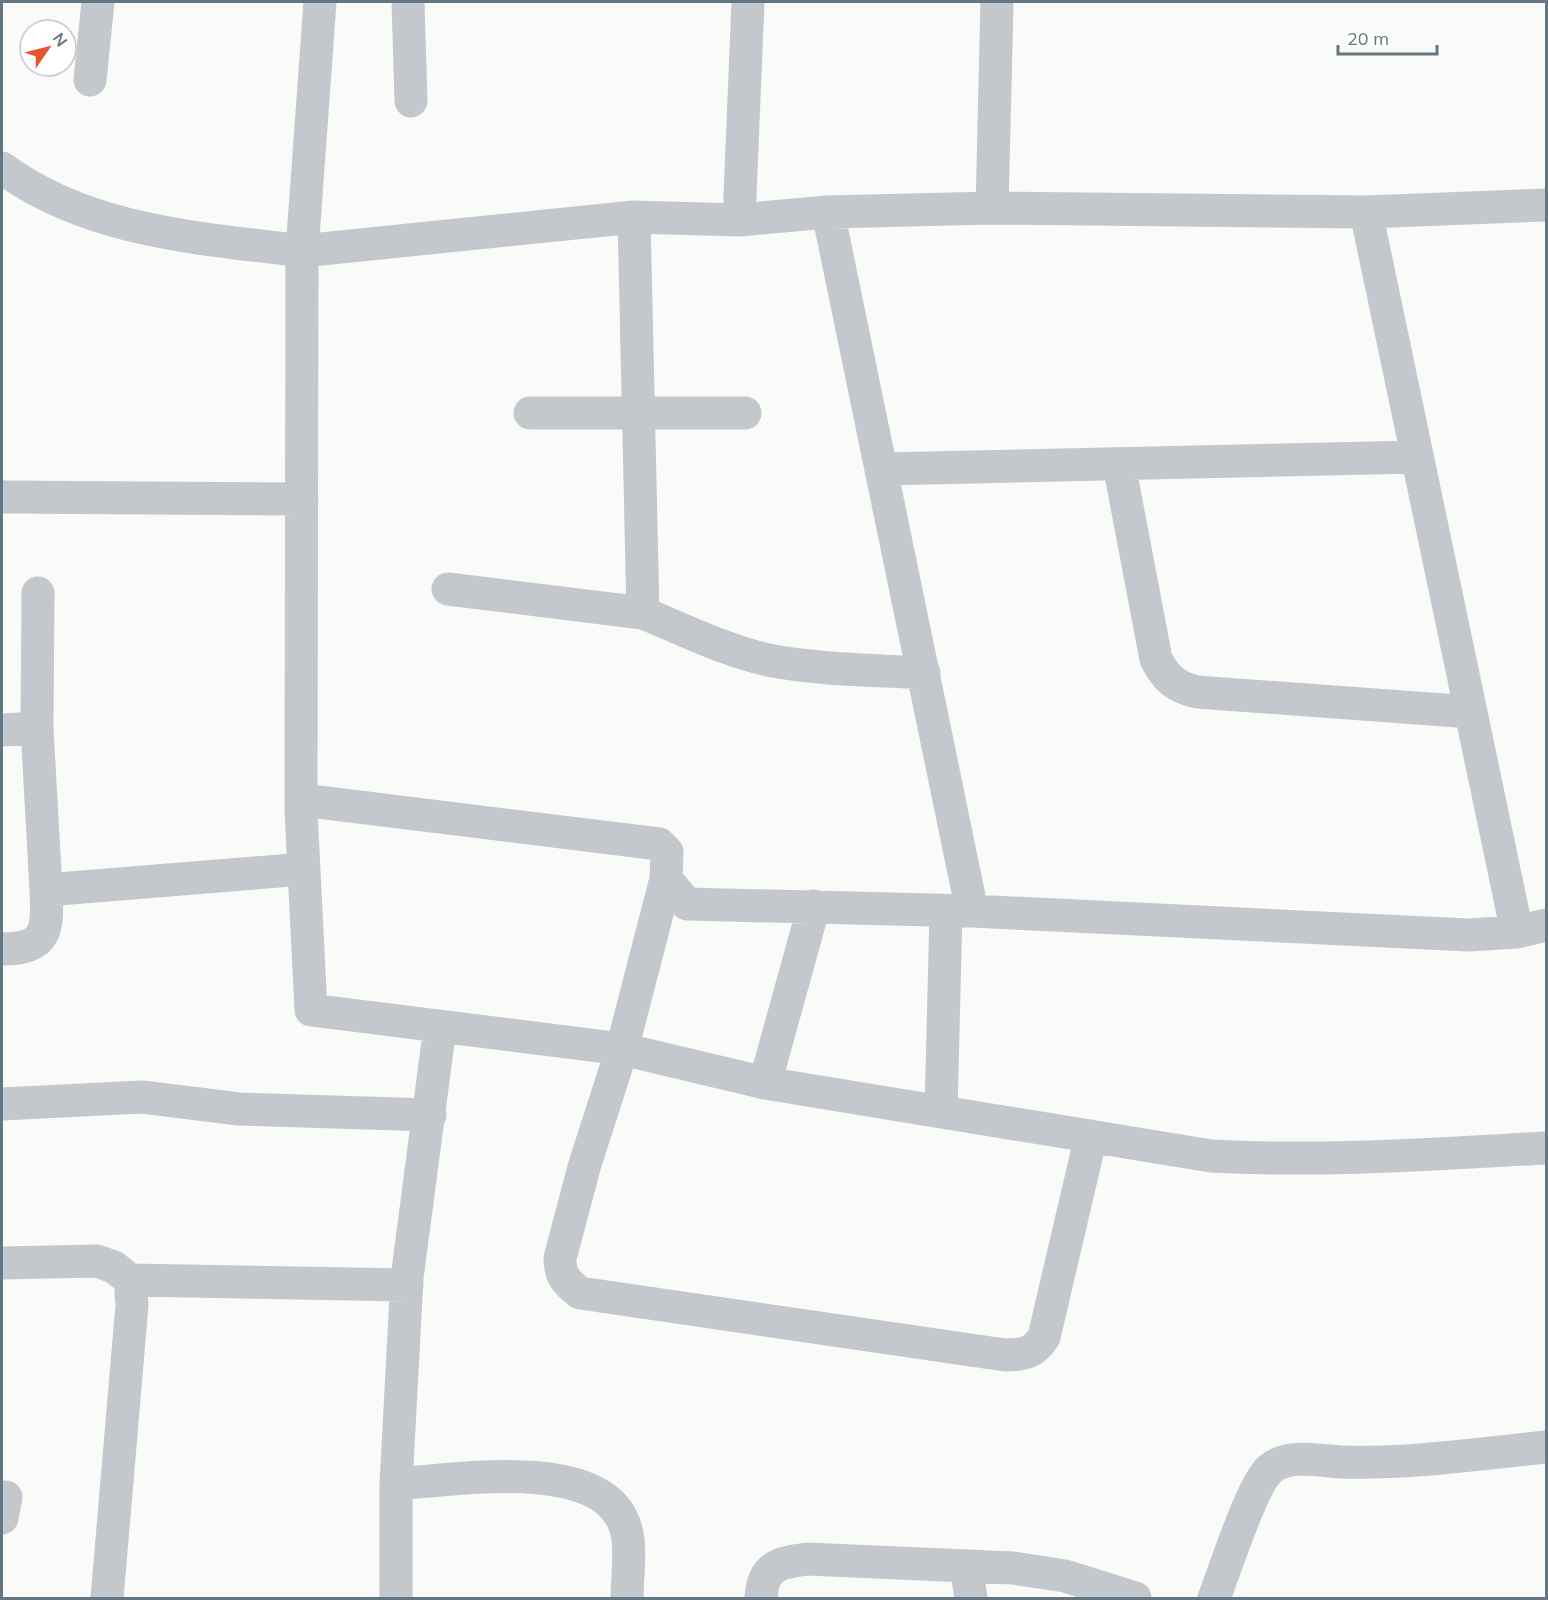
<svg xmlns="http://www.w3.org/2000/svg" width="1548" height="1600" font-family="Mulish,sans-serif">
<rect width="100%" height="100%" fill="#fafaf8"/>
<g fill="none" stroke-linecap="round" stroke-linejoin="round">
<path stroke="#c3c8cc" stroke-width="33" d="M408,2L411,101
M90,80L98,2
M2,168C89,232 199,238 302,251L320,2
M1546,205L1366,212L992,208L828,212L739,220L634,217L302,251L301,811L311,1010L622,1049L765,1083L1211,1156C1323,1162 1434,1154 1546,1148
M992,208L997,2
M828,212L972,911L1468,935L1517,932L1546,925
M1366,212L1517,932
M634,217L643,613C685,630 728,652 773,661C823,670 874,670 924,673
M739,220L748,2
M530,413H745
M1119,464L1156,659C1166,679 1176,687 1197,692L1471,712
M882,469L1417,457
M2,497L302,499
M448,589L643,613
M37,728L38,593
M2,730L37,728L46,890L304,869
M302,800L659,844L667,852L666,879L687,904L972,911
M666,879L622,1049L585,1164L560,1258C560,1276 566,1282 580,1293L1005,1355C1023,1355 1034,1353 1044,1337L1091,1136
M2,949C48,949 48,929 46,890
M765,1083L814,906
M2,1104L142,1097L239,1109L430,1115
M941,1112L946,911
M2,1263L97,1261L114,1267L130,1280L132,1305L107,1598
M130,1280L407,1285
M396,1484C452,1480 595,1456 623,1521C633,1542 627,1575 627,1598
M2,1518L6,1497
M966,1566L971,1598
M396,1598V1484L407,1278L440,1027
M761,1598C763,1566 778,1563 807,1559L1013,1568L1065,1576L1135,1598
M1214,1598C1224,1573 1252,1484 1270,1469C1289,1453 1319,1461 1341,1462C1410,1464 1478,1454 1546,1447"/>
</g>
<rect width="1548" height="1600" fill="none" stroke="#657683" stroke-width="6"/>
<g transform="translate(48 48) rotate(55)"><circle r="28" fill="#ffffff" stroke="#c1c8cd" stroke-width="1.5"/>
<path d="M0-4.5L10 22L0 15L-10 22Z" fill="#e4572e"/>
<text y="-9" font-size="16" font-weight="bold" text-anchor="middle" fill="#657683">N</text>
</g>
<path d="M1338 45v9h99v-9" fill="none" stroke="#657683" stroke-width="3"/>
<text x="1347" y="45" font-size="18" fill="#657683" stroke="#ffffff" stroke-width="4.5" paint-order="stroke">20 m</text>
</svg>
